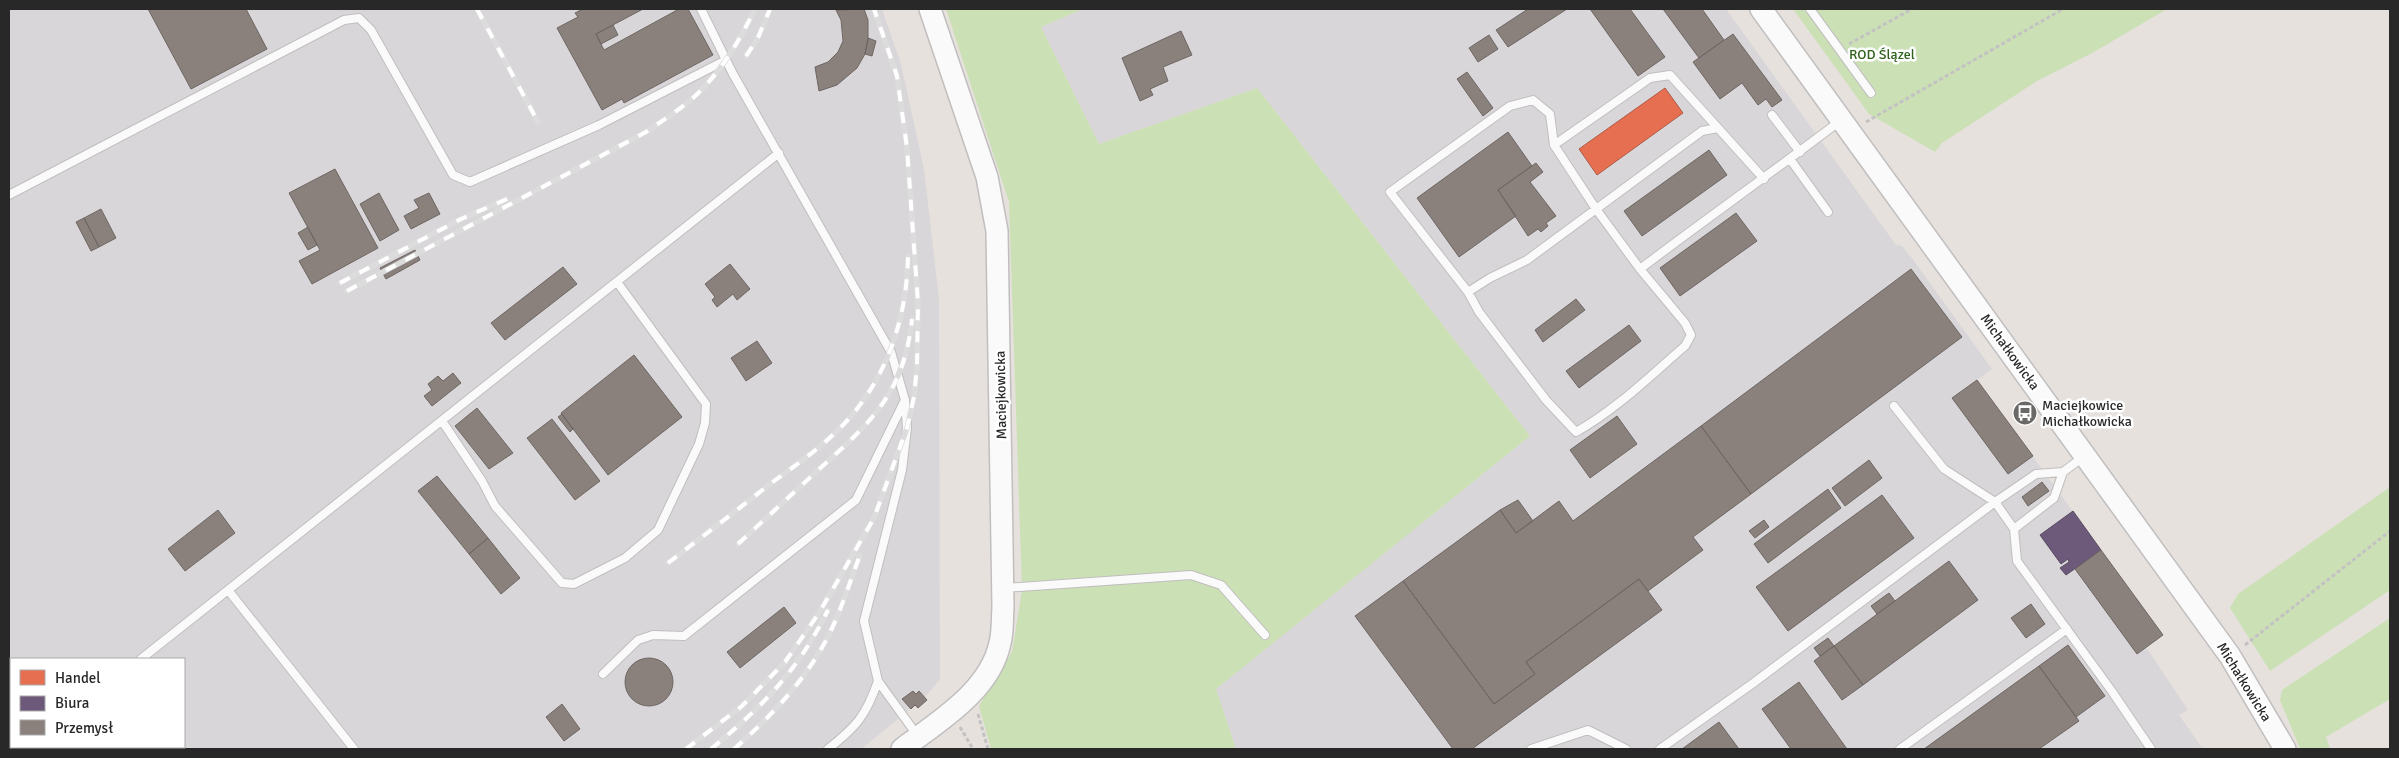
<svg xmlns="http://www.w3.org/2000/svg" width="2399" height="758" font-family="Signika,sans-serif">
<rect width="100%" height="100%" fill="#e6e1dd"/>
<path fill="#d9d6d9" fill-rule="evenodd" d="M9,9H882L901,64L924,169L939,299L940,679L925,697L861,749H9ZM11,659H184V747H11Z
M1083,9H1726L1896,245L1902,246L1914,261L1992,369L1977,380L2163,635L2146,647L2188,710L2179,715L2203,749H1236L1215,689L1530,436L1257,88L1099,144L1041,27Z"/>
<path fill="#cce0b6" d="M946,9H1083L1041,27L1099,144L1257,88L1530,436L1216,689L1236,749H991L979,706L1012,652L1022,590L1009,202Z
M1793,9H2167L2094,52L2037,81L1942,143L1935,152L1869,114Z
M2390,487V590L2270,671L2230,608L2238,594Z
M2390,618V699L2326,737L2330,749H2300L2280,700L2282,690Z"/>
<path fill="#e76f51" stroke="#ae5a45" d="M1665,88L1683,113L1597,175L1579,149Z"/>
<path fill="#6d597a" stroke="#584a61" d="M2073,511L2101,550L2066,575L2060,568L2069,562L2068,559L2061,564L2040,535Z"/>
<path fill="#8a817c" stroke="#6d6663" d="M148,9H246L267,49L191,89Z
M583,9H643L596,34L604,50L679,9H688L713,55L624,103L622,99L602,110L557,28L578,17L575,13Z
M864,9L868,20V40L865,54L857,68L837,85L819,91L815,67L828,62L838,52L843,41L841,20L836,10Z
M1528,9H1567L1508,47L1496,30Z
M1590,9H1630L1665,57L1638,76Z
M1663,9H1702L1724,40L1699,58Z
M613,25L618,35L601,44L596,34Z
M1181,31L1192,55L1163,67L1168,81L1150,89L1153,95L1140,101L1122,58Z
M1733,34L1782,100L1772,107L1766,99L1758,105L1742,83L1720,99L1693,62Z
M1489,35L1498,49L1478,62L1469,48Z
M868,38L876,41L872,56L865,54Z
M1467,72L1493,108L1483,116L1457,79Z
M1508,132L1532,166L1498,190L1516,216L1459,257L1417,198Z
M1709,150L1727,175L1642,236L1624,211Z
M1536,163L1543,172L1530,182L1556,216L1546,223L1548,226L1541,232L1538,229L1528,236L1498,190Z
M335,169L378,248L312,284L299,261L320,250L289,193Z
M379,193L399,230L380,241L360,204Z
M429,193L440,214L411,229L404,216L419,208L414,200Z
M101,209L116,238L99,247L84,218Z
M1736,213L1757,241L1680,296L1660,268Z
M84,218L99,247L91,251L76,222Z
M308,227L317,245L308,250L298,233Z
M415,250L420,260L386,279L380,268Z
M730,264L750,289L737,300L733,294L717,307L712,300L715,297L705,284Z
M563,267L577,284L505,340L491,323Z
M1911,269L1962,337L1751,494L1701,426Z
M1576,299L1585,310L1543,342L1535,330Z
M1629,325L1641,341L1579,388L1566,371Z
M757,341L772,363L746,381L731,358Z
M634,355L682,417L608,475L561,413Z
M453,373L461,383L432,406L424,396L432,390L428,384L438,376L443,381Z
M1977,380L2033,456L2008,474L1952,398Z
M477,408L513,453L489,469L455,426Z
M562,414L573,429L570,432L558,417Z
M1617,416L1637,444L1590,478L1570,450Z
M552,419L600,481L575,500L527,438Z
M1701,426L1751,494L1693,537L1703,550L1648,591L1639,579L1526,662L1535,674L1494,704L1403,581L1500,510L1516,533L1559,501L1573,521Z
M1869,460L1882,478L1845,506L1832,488Z
M437,476L488,538L469,554L418,491Z
M2042,482L2049,491L2028,506L2022,497Z
M1828,489L1841,508L1768,563L1754,544Z
M1882,495L1914,538L1788,631L1756,587Z
M1518,500L1533,521L1516,533L1500,510Z
M218,510L235,533L185,571L168,549Z
M1764,520L1769,527L1755,538L1749,531Z
M488,538L520,578L501,594L469,554Z
M2101,550L2163,635L2137,654L2075,569Z
M1949,561L1978,600L1863,685L1834,646Z
M1639,579L1662,610L1472,749H1453L1355,616L1403,581L1494,704L1535,674L1526,662Z
M1889,593L1895,601L1877,614L1871,606Z
M2031,604L2045,624L2026,638L2011,618Z
M784,607L796,623L740,668L727,652Z
M1828,638L1834,646L1820,656L1814,648Z
M2068,645L2105,696L2076,717L2039,666Z
M1834,646L1863,685L1842,700L1814,661Z
M625 682a24 24 0 1 1 48 0a24 24 0 1 1-48 0Z
M2039,666L2079,721L2039,749H1924Z
M1799,682L1847,749H1791L1762,709Z
M913,691L916,694L919,691L927,700L918,708L915,705L911,709L902,699Z
M562,704L580,729L564,741L546,717Z
M1719,722L1739,749H1682Z"/>
<g fill="none" stroke-linecap="round" stroke-linejoin="round">
<defs>
<path id="lane" d="M701,9L733,74L891,352L905,400L907,428L902,470L864,621L878,681L917,735
M1810,9L1871,93
M1533,100L1550,114L1554,145L1596,209L1640,269L1685,323L1691,335L1685,346C1650,376 1617,409 1576,432L1546,400L1479,312L1468,292L1390,192L1510,106Z
M1772,115L1800,152
M1554,145L1650,78L1670,75L1718,128
M1790,159L1828,212
M9,195L344,20L359,18L371,30L453,175L470,182L599,125L726,60
M1640,269C1706,219 1774,171 1840,121
M1468,292L1490,278L1527,260L1702,131L1718,128L1764,179
M1894,406L1944,469L1995,502L2014,529L2017,561L2111,690L2151,749
M442,421L482,481L495,506L562,583L574,584L625,558L658,530L699,444L705,423L706,404L617,282
M2014,529L2054,498L2063,472
M1005,588L1191,575L1221,585L1265,635
M228,590L354,749
M141,659L779,153
M603,674L638,640L653,635L684,636L856,500L904,402
M27,749L30,747
M828,749C856,727 866,716 878,681
M1531,749L1588,730L1626,749
M1660,749L1752,684L1995,502L2036,474L2063,472L2083,457
M1900,749L2067,629"/>
<path id="secondary" d="M1761,9L2230,656L2285,749
M902,749C939,721 990,691 1000,643C1003,632 1002,619 1003,608L997,231L987,177L930,9"/>
</defs>
<use href="#lane" stroke="#c0bebe" stroke-width="10"/>
<use href="#secondary" stroke="#c0bebe" stroke-width="24"/>
<path stroke="#c3c2c2" stroke-width="3" stroke-dasharray="4 2.5" stroke-linecap="butt" d="M1849,44L1912,9
M1866,122L2063,9
M2245,645L2390,531
M978,714L988,749
M960,727L973,749"/>
<use href="#lane" stroke="#fbfafa" stroke-width="8"/>
<use href="#secondary" stroke="#fbfafa" stroke-width="21"/>
<defs>
<path id="rail" d="M477,9L538,122
M746,56L757,40L770,9
M340,283L461,219L507,199
M347,291L646,132C666,118 688,105 704,87C726,64 741,37 755,9
M738,544C764,520 790,496 816,472C869,424 904,395 912,319
M668,563C702,537 736,511 770,484C793,467 818,450 838,430C885,384 907,321 908,256
M686,749L742,706L785,662L819,613L874,518L907,428L914,397L917,366L918,303L907,148L897,76L874,9
M711,749C762,707 798,671 828,610
M734,749C767,720 798,688 820,651C838,621 848,587 860,555"/>
</defs>
<use href="#rail" stroke="#dcdcdd" stroke-width="5.5"/>
<use href="#rail" stroke="#fff" stroke-width="4" stroke-dasharray="11" stroke-linecap="butt"/>
</g>
<defs>
<symbol id="bus-disc" viewBox="-11 -11 22 22"><circle r="9.5" fill="#6a6967" stroke="#fff"/><path d="M-5-6H5V4H4V6H2V4H-2V6H-4V4H-5ZM-3.5-4V0h7V-4ZM-3.5 1.2v1.5H-2V1.2ZM2 1.2v1.5H3.5V1.2Z" fill="#fff"/></symbol>
</defs>
<g fill-rule="evenodd">
<use href="#bus-disc" x="2011" y="399" width="28" height="28"/>
</g>
<g text-anchor="middle" dominant-baseline="central" stroke-width="5" stroke-linejoin="round" paint-order="stroke">
<g font-size="14" fill="#2f611b" stroke="#fff">
<text x="1882" y="54">ROD Ślązel</text>
</g>
<g font-size="14" fill="#282828" stroke="#fff">
<text transform="translate(2010 352) rotate(54)">Michałkowicka</text>
<text transform="translate(1001 395) rotate(-91)">Maciejkowicka</text>
<text transform="translate(2244 682) rotate(58)">Michałkowicka</text>
</g>
<g font-size="14" fill="#282828" stroke="#fff" text-anchor="start">
<text x="2042" y="405">Maciejkowice<tspan x="2042" dy="16">Michałkowicka</tspan></text>
</g>
</g>
<rect width="2399" height="758" fill="none" stroke="#282828" stroke-width="20"/>
<rect x="10" y="658" width="175" height="90" fill="#ffffff" stroke="#a9a9a9"/>
<rect x="20" y="670" width="25" height="15" fill="#e76f51" stroke="#a9a9a9"/>
<text x="55" y="683" font-size="15" fill="#282828">Handel</text>
<rect x="20" y="696" width="25" height="15" fill="#6d597a" stroke="#a9a9a9"/>
<text x="55" y="708" font-size="15" fill="#282828">Biura</text>
<rect x="20" y="720" width="25" height="15" fill="#8a817c" stroke="#a9a9a9"/>
<text x="55" y="733" font-size="15" fill="#282828">Przemysł</text>
</svg>
